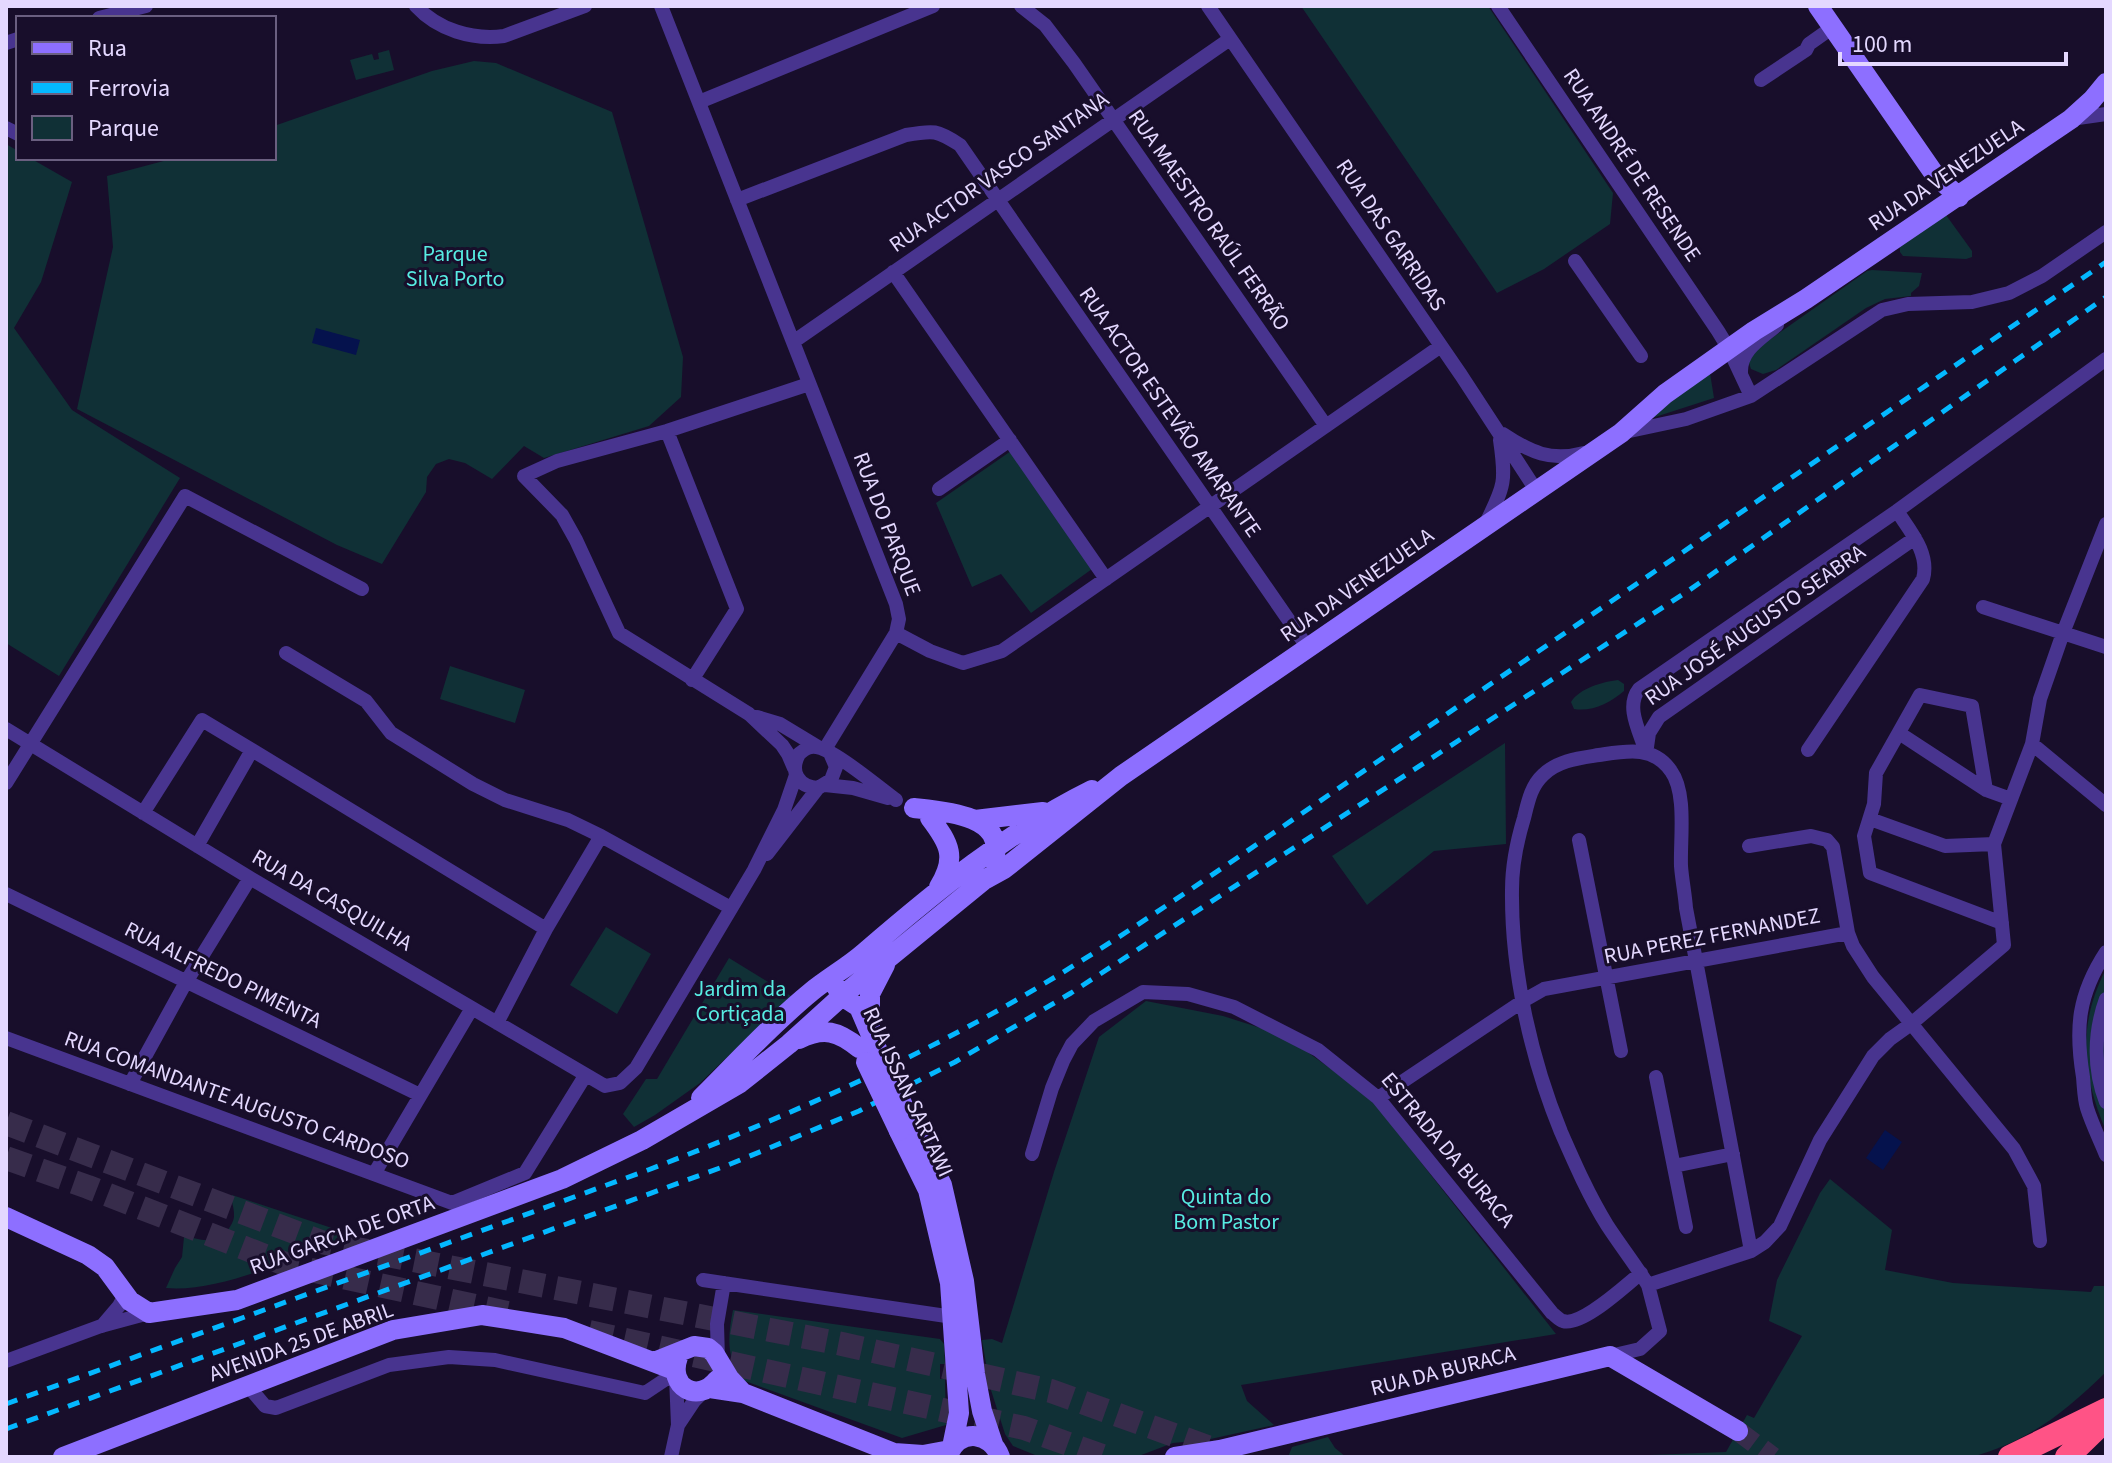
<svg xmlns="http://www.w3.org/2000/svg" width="2112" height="1463" font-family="'Source Sans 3',sans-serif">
<rect width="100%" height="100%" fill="#180e2b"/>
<path fill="#103036" d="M1301,6H1488L1613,193L1610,224L1544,269L1497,293Z
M389,50L394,70L356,80L350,60L372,54L374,60L379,59L378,53Z
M474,61L496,63L612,112L683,357L681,397L649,426L544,458L524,446L492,479L465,463L449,459L436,464L427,477L426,492L382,564L337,545L77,409L113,247L107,176L175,158H274V126L432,71Z
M6,144L18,151V158H30L72,182L41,282L14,328L72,410L180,478L59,676L6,643Z
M1946,215L1972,251V257L1966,259L1903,256L1900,252V247Z
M1872,270L1922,273L1919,286L1911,293V296L1885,299L1866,308L1776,370L1763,374L1751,369L1748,360L1762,345L1867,271Z
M1710,373L1714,398L1652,418L1651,414Z
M1011,451L1092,569L1031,613L1001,574L972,587L936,503Z
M450,666L525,690L515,723L440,699Z
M1618,680L1624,684V691C1610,703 1592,712 1574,709L1571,702C1580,688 1602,682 1618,680Z
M1505,743L1506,844L1434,851L1367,905L1332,856Z
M606,927L651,954L617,1014L570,985Z
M729,958L791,996L700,1083L655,1115L634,1127L623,1114L646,1079H657Z
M2106,969V1131C2082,1075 2077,1025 2106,969Z
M1146,1001L1223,1016L1267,1030L1299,1046L1342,1077L1375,1104L1556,1334L1241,1385L1247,1401L1274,1425L1206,1440L1173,1443L1136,1457H1040L1013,1446L1005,1434L990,1387L982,1340L992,1339L1002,1343L1054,1172L1099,1037Z
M1830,1179L1892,1230L1885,1270L1953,1283L2091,1292L2094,1286H2106V1372C2064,1413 2029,1441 1972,1457H1599L1726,1452L1747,1415L1754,1418L1802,1336L1769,1321L1777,1280L1820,1193Z
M232,1195L341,1231L342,1239C293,1258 218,1293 166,1288L175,1268L182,1257L184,1237C193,1237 201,1241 210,1240C221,1240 235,1225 234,1214C234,1206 231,1203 232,1195Z
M733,1310L940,1339L944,1344L945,1364H940V1379H945L946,1425L902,1438L745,1381C725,1359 728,1336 733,1310Z
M1328,1437L1335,1448L1346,1457H1288L1292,1447Z"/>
<path fill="#05124d" d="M316,328L360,340L356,355L312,343Z
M1885,1130L1902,1142L1883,1170L1866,1158Z"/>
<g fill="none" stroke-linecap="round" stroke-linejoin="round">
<path stroke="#372c4b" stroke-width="20" stroke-dasharray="20 10" stroke-linecap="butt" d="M1738,1431L1773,1457"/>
<path stroke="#372c4b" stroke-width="24" stroke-dasharray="24 12" stroke-linecap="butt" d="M6,1123L321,1242L842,1344L1051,1391L1227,1454
M6,1158L88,1187L288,1265L507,1313
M589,1332L1024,1428L1105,1457"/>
<path stroke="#48348f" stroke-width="14" d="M416,6C438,30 472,40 504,36L585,6
M661,6L896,604L899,619L896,633L825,749
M1021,6L1045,25L1074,63L1326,426
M1208,6L1461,375L1536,490
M1498,6L1718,331L1729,349L1751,396
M99,18L146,6
M6,43L18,39
M1761,80L1806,50L1809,44L1833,27
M699,102L933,6
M2071,119L2106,114
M6,128L18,134
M737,200L906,135C934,130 937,130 960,145L1308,648
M1575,261L1641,356
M893,272L1106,579
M793,342L1230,39
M1741,373C1740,350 1761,339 1777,325
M667,431L737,609L692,680
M1625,432L1686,419L1751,396L1882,310L1908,304L1972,302L2009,293L2042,276L2106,232
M1503,434C1530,452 1551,462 1584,453
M939,489L1010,440
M1486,523C1505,485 1506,481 1500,440
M1983,607L2106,647
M896,633L930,651L963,663L1002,651L1441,346
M286,653L366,701L391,733L473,784L505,800L568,820L601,836L731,908
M757,717L780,724L818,747
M6,729L250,878L605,1086L620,1083L636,1068L754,870L784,810L796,775
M1899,733L1986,790L2011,799
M2032,744L2106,805
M1647,747L1649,733L1659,717L1915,538
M252,750L546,929
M1808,750L1923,579C1930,553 1910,531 1897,511
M1646,752C1640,732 1625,707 1639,689L1897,511L2106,359
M830,753L836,767L831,780L818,788C799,787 789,772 799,754C804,750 808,746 816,747C832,748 881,789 896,800
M794,768L788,754L782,745L749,714L619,633L576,540L562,515L524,476L557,461L667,431L809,384
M6,783L185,496L362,589
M825,785L853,788L888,798
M1986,790L1972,706L1920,695L1876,773L1874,804L1864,836L1870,873L2002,923
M143,813L202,720L252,750L197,846
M1870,819L1945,846L1994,844
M1579,840L1621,1051
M1749,846L1811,836L1827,840L1833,847L1848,933L1853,946L1873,977L2014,1149L2034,1186L2040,1241
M767,854L818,788
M6,894L420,1095
M2106,952C2078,995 2075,1028 2083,1077C2084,1087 2084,1098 2087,1108C2092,1124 2100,1140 2106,1155
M2106,999C2094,1032 2093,1069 2106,1102
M497,1023L546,929L601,836
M6,1038L452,1203L525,1173L585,1076
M1656,1077L1686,1227
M130,1084L186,982L250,878
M1378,1098L1523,1001L1544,989L1848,933
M1032,1154L1052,1088L1063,1061L1072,1044L1094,1021L1143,992L1188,994L1234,1007L1318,1050L1378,1098L1552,1313C1556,1316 1559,1320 1563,1321C1582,1327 1626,1285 1641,1273
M1674,1166L1733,1154
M374,1174L472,1008
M703,1280L953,1317
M1648,1285C1635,1264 1620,1245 1607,1225C1589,1196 1575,1164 1561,1132C1531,1059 1511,970 1512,890C1512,866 1517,841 1524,818C1528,802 1531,786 1543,775C1558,760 1580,758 1599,755C1626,751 1653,745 1671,771C1687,793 1680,839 1681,866C1682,880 1685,894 1686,908L1751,1251
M102,1326L119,1306L126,1293
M1610,1356L1640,1349L1660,1331L1648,1285L1751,1251L1765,1242L1780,1226L1820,1140L1873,1056L1890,1039L1911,1024L2004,945L1994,844L2032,744L2040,699L2063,633L2106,524
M718,1359L717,1324L724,1283
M6,1361L101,1326L149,1313
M249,1387L265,1406L276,1408L389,1365L449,1357L495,1360L645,1393L675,1373
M678,1425L694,1401L705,1390
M671,1457L678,1425L676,1377"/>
<path stroke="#8d6fff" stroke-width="20" d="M1818,6L1935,175L1959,197
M914,808C943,811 1007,815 994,859
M930,818C950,844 957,858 939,887
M975,820L1043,812
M835,985L842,996L859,1007L880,1056
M870,1026V994L885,965
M799,1039C824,1027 838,1031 859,1048
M701,1098C737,1062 772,1024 811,992C828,978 848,967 865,952C936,891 1007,832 1092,790
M912,1125L942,1185L964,1281L975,1374L982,1411L993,1444
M899,1131L928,1190L950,1283L959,1413L952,1447
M6,1217L88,1255L105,1267L130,1301L149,1313L237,1300L562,1179L642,1140L740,1083L789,1044L842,996L984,880L1004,869L1121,776L1621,433L1665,394L1754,331L1806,299L2071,119L2092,100L2106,83
M678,1357C667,1387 698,1404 717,1380
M654,1362L694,1346L708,1348L714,1353L729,1378L743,1393
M710,1388L743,1393L894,1453L923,1455L950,1450
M949,1453C961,1428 991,1432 1000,1457
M63,1457L393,1330L482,1315L564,1328L674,1370
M1175,1457L1220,1450L1610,1356L1738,1431"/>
<path stroke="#ff5386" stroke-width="24" d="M2010,1457L2106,1410
M2067,1457L2106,1419"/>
<path stroke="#04b8ff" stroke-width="5" stroke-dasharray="12 10" stroke-linecap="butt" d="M6,1404L648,1170C768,1124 885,1073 997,1011C1079,965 1156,913 1234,860L2106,262
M6,1429L728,1165L859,1111L955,1062L1071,993L1688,591L2106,297"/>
<path stroke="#8d6fff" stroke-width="20" d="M880,1056L912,1125
M866,1062L899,1131"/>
</g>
<g text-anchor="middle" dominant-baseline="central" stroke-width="6" stroke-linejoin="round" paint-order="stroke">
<g font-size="22" fill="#e4d8ff" stroke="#180e2b">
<text transform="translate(1632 165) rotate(56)">RUA ANDRÉ DE RESENDE</text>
<text transform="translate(999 172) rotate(-35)">RUA ACTOR VASCO SANTANA</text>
<text transform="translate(1946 175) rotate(-34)">RUA DA VENEZUELA</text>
<text transform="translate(1209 220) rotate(55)">RUA MAESTRO RAÚL FERRÃO</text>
<text transform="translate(1391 235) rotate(56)">RUA DAS GARRIDAS</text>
<text transform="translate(1170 412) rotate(55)">RUA ACTOR ESTEVÃO AMARANTE</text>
<text transform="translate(887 524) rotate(69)">RUA DO PARQUE</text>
<text transform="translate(1357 585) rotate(-35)">RUA DA VENEZUELA</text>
<text transform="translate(1755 625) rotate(-35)">RUA JOSÉ AUGUSTO SEABRA</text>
<text transform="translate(332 900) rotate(30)">RUA DA CASQUILHA</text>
<text transform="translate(1712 936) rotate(-11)">RUA PEREZ FERNANDEZ</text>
<text transform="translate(223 975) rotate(26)">RUA ALFREDO PIMENTA</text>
<text transform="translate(908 1092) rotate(65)">RUA ISSAN SARTAWI</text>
<text transform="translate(237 1100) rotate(20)">RUA COMANDANTE AUGUSTO CARDOSO</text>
<text transform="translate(1448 1150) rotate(50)">ESTRADA DA BURACA</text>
<text transform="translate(342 1235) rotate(-20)">RUA GARCIA DE ORTA</text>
<text transform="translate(301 1342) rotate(-20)">AVENIDA 25 DE ABRIL</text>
<text transform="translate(1443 1371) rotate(-14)">RUA DA BURACA</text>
</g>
<g font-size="22" fill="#57ece2" stroke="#180e2b">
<text x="455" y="254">Parque<tspan x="455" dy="25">Silva Porto</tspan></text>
<text x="740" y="989">Jardim da<tspan x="740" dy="25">Cortiçada</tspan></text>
<text x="1226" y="1197">Quinta do<tspan x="1226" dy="25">Bom Pastor</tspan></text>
</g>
</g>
<rect width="2112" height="1463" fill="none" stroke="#e4d8ff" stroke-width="16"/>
<rect x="16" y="16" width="260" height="144" fill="#180e2b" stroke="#6a5f80" stroke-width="2"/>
<rect x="32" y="42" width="40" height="12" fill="#8d6fff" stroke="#6a5f80" stroke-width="2"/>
<text x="88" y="56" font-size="24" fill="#e4d8ff">Rua</text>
<rect x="32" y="82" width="40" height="12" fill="#04b8ff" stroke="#6a5f80" stroke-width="2"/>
<text x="88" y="96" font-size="24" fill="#e4d8ff">Ferrovia</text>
<rect x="32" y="116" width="40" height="24" fill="#103036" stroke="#6a5f80" stroke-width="2"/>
<text x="88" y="136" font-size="24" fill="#e4d8ff">Parque</text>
<path d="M1840 52v12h226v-12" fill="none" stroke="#e4d8ff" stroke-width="4"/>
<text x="1852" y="52" font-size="24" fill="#e4d8ff" stroke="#180e2b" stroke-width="6" paint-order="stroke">100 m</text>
</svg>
